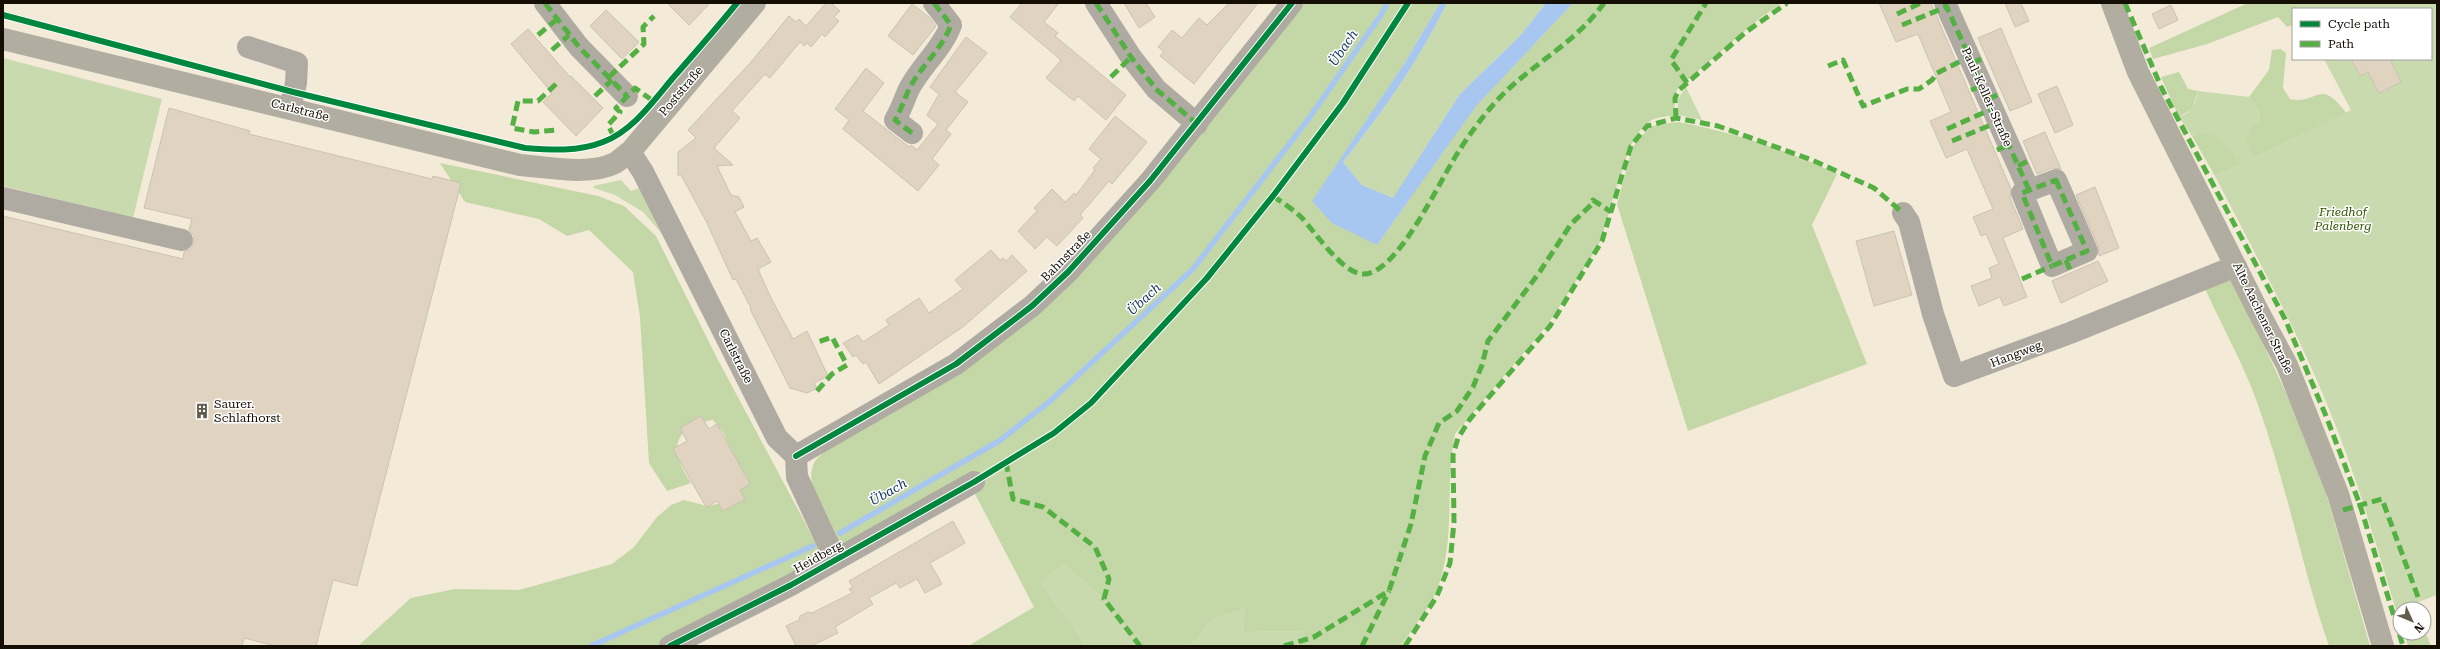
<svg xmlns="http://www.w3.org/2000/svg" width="2440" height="649" font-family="'Roboto Serif',serif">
<rect width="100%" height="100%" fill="#f3ead8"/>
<path fill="#c9daae" d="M1447,3H1546L1520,36L1460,94L1393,199L1362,185L1343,162C1384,111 1417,62 1447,3Z
M2296,3H2437V595L2396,610C2375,541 2355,471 2327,404C2295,326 2254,252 2215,176L2239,165L2199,133L2192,136L2179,117C2192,113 2196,103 2198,91L2249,97L2260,113L2258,123L2251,128L2246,141L2254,158L2351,110L2324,59H2431V9H2299Z
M3,58L162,99L133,218L3,186Z
M1686,87L1702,120L1678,115V99Z
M621,180L631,191L639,188L664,236L643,212L615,195L594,188L593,186Z
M1064,564L1104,599L1140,646H1086L1041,582Z
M1245,609V632L1307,631L1299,646H1188L1195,641L1212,619Z"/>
<path fill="#c4d7a6" d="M1301,3H1440L1404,64L1313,201L1377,245L1476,105L1573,3H1782L1760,18L1678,88L1674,98L1675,116C1665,116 1653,117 1646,124C1626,141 1618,188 1611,212L1620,173L1601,240L1587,264L1548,324L1455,434C1444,487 1457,540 1436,592C1429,609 1411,630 1401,646H1299L1306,631L1244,632L1245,609L1212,619L1195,641L1188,646H1140L1104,599L1064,564L1041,582L1086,646H968L1034,607L973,490L841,550C830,527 801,485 815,461C818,457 823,453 826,450L1046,303Z
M2248,3H2296L2299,9H2293V25L2287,27L2278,17L2207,44L2153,59L2149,48Z
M2281,49L2286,53L2283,88L2290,99C2317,106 2319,76 2346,113L2254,158L2245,141L2251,127L2258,123L2260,113L2249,97L2269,70L2272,50Z
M2179,72L2188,89L2198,91L2192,109L2179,117L2161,77Z
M1678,122C1733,132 1787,150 1837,174L1812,225L1867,364L1688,431L1617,204L1633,147L1640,138L1649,128L1656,125Z
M2199,133C2221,133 2230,147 2239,165L2215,176L2192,136Z
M440,163L598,196L624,206L656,236L718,360L825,560L661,646H358L411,598L455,589L519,590L612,564L634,547L657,517L671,505L684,500L707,506L722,503L732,452L723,432L713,420C696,422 673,432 678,454C679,464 686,475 691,483L667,491L649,463L640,317L633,272L589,230L567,236L539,219L465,202Z
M2231,274L2291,404L2326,493L2370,646H2329C2302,568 2287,486 2259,408C2245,366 2221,325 2203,284Z
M2424,629L2431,646H2408L2404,633H2424Z"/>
<path fill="#a7c7f1" d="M1440,3H1447C1417,63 1385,109 1343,162L1362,185L1393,198L1460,94L1520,36L1546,3H1573L1476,106L1377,245L1332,223L1312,201L1404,64Z"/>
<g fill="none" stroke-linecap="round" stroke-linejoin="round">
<path stroke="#a7c7f1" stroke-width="5.5" d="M840,533L999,441L1049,402L1193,269L1307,121L1381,15L1387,3
M591,646L813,546"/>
</g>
<path fill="#e0d3c0" stroke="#cbc2b5" d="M667,3H710L689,25Z
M826,3H831L840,11L834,17L839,21L825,37L822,34L811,47L807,43L804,46L800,42L770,78L765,74L732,111L740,118L714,148L733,165L717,166L731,195L739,197L744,207L735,212L751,241L757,238L771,262L758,269L771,298L793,339L807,331L828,376L814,383L817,388L807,393L790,388L750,309L751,308L736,279L733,280L706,221L681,175H678V152L696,138L688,130L751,62L789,16L796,22L799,19L806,26Z
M1022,3H1059L1044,22L1058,33L1055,36L1126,95L1106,120L1078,96L1074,101L1046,78L1061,60L1010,17Z
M1124,3H1146L1155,17L1139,28Z
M1229,3H1258L1194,84L1160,56L1164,51L1158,47L1172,30L1182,38L1199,18L1207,25Z
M1879,3H1931L2011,189L2010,198L2023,229L2003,238L2027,297L2004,306L2000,297L1979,306L1971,286L1992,278L1989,268L1999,264L1986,234L1981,236L1973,217L1993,209L1967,149L1946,158L1930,121L1951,112L1918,34L1896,42Z
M2005,3H2021L2029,21L2015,27Z
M912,4L929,17L936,26L913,55L888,36Z
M2171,5L2178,20L2159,29L2152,14Z
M606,10L639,42L622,59L590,26Z
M2001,28L2032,102L2010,111L1978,38Z
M528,29L570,77L571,76L603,108L576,136L543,102L552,93L511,44Z
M966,37L987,53L955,92L968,102L946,130L951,134L932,159L939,165L918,191L843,129L849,120L835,109L866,68L884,83L863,111L909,147L911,145L917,150L938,124L927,115L939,94L930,87Z
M2351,59H2395L2391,61L2401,82L2379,93L2368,72L2360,76Z
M2057,86L2073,125L2055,133L2038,94Z
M169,108L250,131L249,134L432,179L433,176L461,183L357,586L333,580L316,646H275L244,638L242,646H3V216L183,259L184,252L191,249L194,242V236L189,230L192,219L144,208Z
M1115,116L1147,142L1112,184L1109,181L1080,215L1083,218L1057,246L1047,237L1035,249L1018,231L1037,211L1034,208L1052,189L1065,202L1074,193L1076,195L1095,170L1093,168L1101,159L1089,149Z
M2045,132L2061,169L2052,168L2037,174L2023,141Z
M2095,187L2119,248L2099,256L2098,246L2076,195Z
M1894,231L1912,295L1874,306L1856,241Z
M991,250L1000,260L1003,258L1006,261L1012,255L1027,271L964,326L879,384L866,362L863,364L856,355L853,357L843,343L858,335L863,342L889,325L886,320L919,298L929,313L963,289L955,280Z
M2098,261L2108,281L2061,303L2052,281Z
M701,416L709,429L717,424L750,484L740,490L745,499L723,511L717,501L706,507L673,449L687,441L680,428Z
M953,521L965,543L930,563L942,584L925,593L917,579L900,588L896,583L869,598L873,604L835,627L838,633L811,646H796L786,626L799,620L800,616L808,612L812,613L852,593L849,589L853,587L849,581Z"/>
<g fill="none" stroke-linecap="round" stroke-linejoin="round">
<path stroke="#afaaa2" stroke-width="22" d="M545,3L579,47L627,96
M1096,3L1131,57L1156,89L1197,124
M1945,3L2029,190
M248,47L297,63L296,83L290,108
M912,133L895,120C901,110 904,100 909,89C921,66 942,49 951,25L934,3
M630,152L643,172L777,438L796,456L797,477L835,559
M2056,180L2087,251L2052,266L2022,193Z
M3,198L182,240
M1903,213L1909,222L1933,314L1954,376L2070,333L2236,266
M796,456L956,364L1032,306L1068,272L1150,181L1292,3
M670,646L791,585L974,482"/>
<path stroke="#b2ada1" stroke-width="22" d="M2112,3L2138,72L2258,311L2287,365L2338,494L2383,646
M3,39L520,165C547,167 590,176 615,163C620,160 625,155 630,152L755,3"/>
<path stroke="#55b044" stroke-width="5" stroke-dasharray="10 5" stroke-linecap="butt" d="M545,3L579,47L627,96
M1096,3L1131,57L1156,89L1197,124
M1945,3L2029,190
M2125,3L2162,89L2285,319L2326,416L2360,505L2403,646
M1897,14L1921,3
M1902,25L1946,7
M538,35L556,20
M552,50L569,35
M1972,63L1984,58
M1828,66L1843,60L1863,106L1907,89H1919L1932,80L1937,73L1969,57
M609,77L644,44L643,27L654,16
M1111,77L1131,57
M1687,83L1671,60L1706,3
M556,84L538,101H518L512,128L534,132L557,130
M1971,90L1982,86
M595,96L612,80
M1988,99L2000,94
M1676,118L1675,98L1679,90L1746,32L1787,3
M1947,129L1992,109
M912,133L895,120C901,110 904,100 909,89C921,66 942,49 951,25L934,3
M614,137L608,125L620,112L616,108L635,88L653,101
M1952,141L1998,122
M1997,150L2008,145
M2018,166L2028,161
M2056,180L2087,251L2052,266L2022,193Z
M1273,196C1283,203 1294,210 1302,218C1315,232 1343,274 1363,274C1397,275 1439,182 1457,154C1472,130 1492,103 1514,84C1545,57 1580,37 1604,3
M2066,260L2070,270
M2022,279L2052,266
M817,391L832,374L847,365L832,337L818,342
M1006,462L1013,499L1043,507L1095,547L1109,579L1104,599L1140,646
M2343,510L2382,499L2418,597
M1284,646L1314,637L1389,591L1411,524L1425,456L1439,423L1457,411L1473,387L1482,365L1488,341L1539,273L1571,224L1592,204L1593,200L1611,212
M1362,646L1389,591
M1405,646L1437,596L1450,563L1454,522L1453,455L1458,438L1470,419L1550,326L1602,241L1631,146L1647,126L1676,118L1718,126L1812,160L1874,188L1903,213"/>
<defs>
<path id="cycleway" d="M3,15L293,92L525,148C551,150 578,152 603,142C632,131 652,103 672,79C694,54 716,29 737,3
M796,456L956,364L1032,306L1068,272L1150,181L1292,3
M670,646L791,585L974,482L1054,433L1091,403L1207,278L1273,196L1343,103L1408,3"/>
</defs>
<use href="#cycleway" stroke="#fff" stroke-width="8"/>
<use href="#cycleway" stroke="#00873e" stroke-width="6"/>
</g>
<defs>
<symbol id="building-bare" viewBox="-9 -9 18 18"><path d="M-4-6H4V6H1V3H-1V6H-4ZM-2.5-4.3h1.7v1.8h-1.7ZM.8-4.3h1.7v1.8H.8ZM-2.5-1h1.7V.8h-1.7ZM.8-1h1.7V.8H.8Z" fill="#625b4e" stroke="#fff" stroke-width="2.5" paint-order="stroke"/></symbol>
</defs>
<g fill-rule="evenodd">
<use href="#building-bare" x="191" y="400" width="22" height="22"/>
</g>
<g text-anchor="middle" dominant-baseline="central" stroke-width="3" stroke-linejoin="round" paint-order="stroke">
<g font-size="12" fill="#140e04" stroke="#fff">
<text transform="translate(681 91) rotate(-50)">Poststraße</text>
<text transform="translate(1987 97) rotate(66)">Paul-Keller-Straße</text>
<text transform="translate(300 110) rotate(14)">Carlstraße</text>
<text transform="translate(1066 256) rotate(-46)">Bahnstraße</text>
<text transform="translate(2263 318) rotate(64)">Alte Aachener Straße</text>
<text transform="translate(2016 354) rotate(-21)">Hangweg</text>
<text transform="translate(736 356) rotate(63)">Carlstraße</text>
<text transform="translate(818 557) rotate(-29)">Heidberg</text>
</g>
<g font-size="12" font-style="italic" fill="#305502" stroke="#fff">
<text x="2343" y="212">Friedhof<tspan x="2343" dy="14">Palenberg</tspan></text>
</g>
<g font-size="12" fill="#140e04" stroke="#fff" text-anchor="start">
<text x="214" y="404">Saurer.<tspan x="214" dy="14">Schlafhorst</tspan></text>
</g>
<g font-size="13" font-style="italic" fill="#10325c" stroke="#fff">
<text transform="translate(1343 48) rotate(-56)">Übach</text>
<text transform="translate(1144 299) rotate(-43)">Übach</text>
<text transform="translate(888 492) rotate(-30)">Übach</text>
</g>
</g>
<rect width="2440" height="649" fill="none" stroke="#140e04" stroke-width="8"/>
<rect x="2292" y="8" width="140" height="52" fill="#ffffff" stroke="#a19f9b"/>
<rect x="2300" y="21" width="20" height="6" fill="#00873e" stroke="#a19f9b"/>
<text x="2328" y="28" font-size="12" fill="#140e04">Cycle path</text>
<rect x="2300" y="41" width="20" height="6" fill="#55b044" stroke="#a19f9b"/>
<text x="2328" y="48" font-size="12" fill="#140e04">Path</text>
<g transform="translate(2412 621) rotate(134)"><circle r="19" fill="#ffffff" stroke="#a19f9b"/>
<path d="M0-3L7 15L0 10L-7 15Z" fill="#625b4e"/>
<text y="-6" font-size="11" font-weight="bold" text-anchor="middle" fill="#140e04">N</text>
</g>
</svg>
